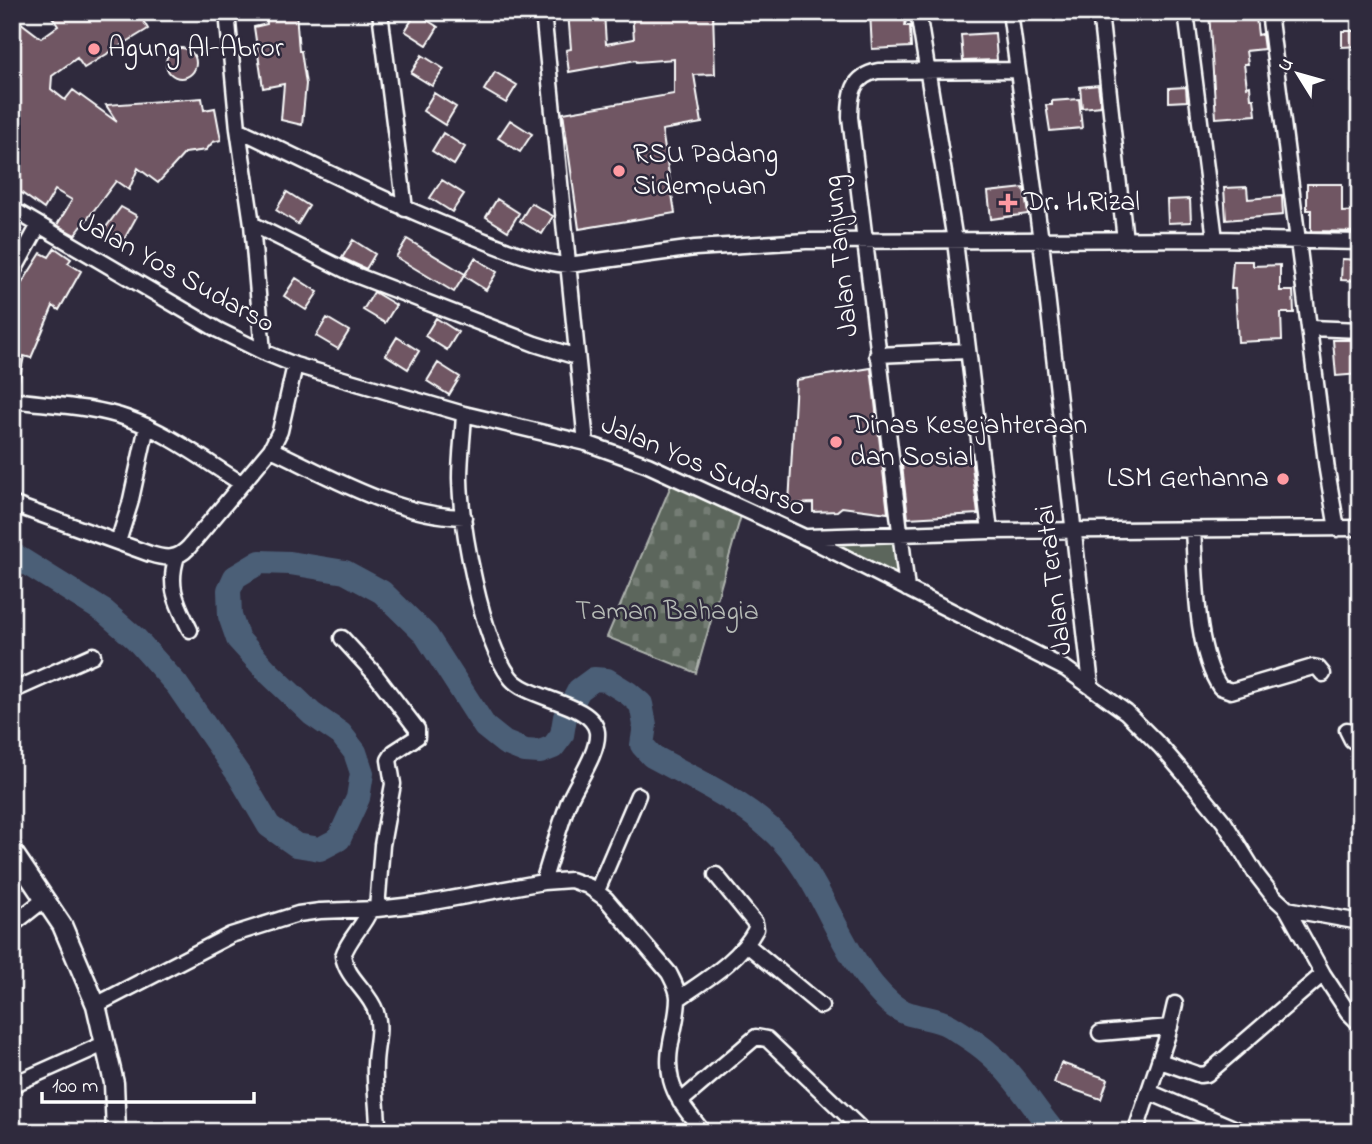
<svg xmlns="http://www.w3.org/2000/svg" width="1372" height="1144" font-family="'Indie Flower',sans-serif">
<defs>
<pattern id="cemetery-stones" width="16" height="16" patternUnits="userSpaceOnUse" patternTransform="scale(1.75)"><rect width="16" height="16" fill="#5b665b"/><path d="M2 7V4a2 2 0 0 1 4 0v3zM10 15v-3a2 2 0 0 1 4 0v3z" fill="#747d74"/></pattern>
</defs>
<rect width="100%" height="100%" fill="#2f2a3d"/>
<filter id="ink" filterUnits="userSpaceOnUse"><feTurbulence type="fractalNoise" baseFrequency=".0143" numOctaves="2"/><feDisplacementMap in="SourceGraphic" scale="14" xChannelSelector="R" yChannelSelector="G"/><feConvolveMatrix kernelMatrix="1 2 1 2 8 2 1 2 1" color-interpolation-filters="sRGB"/></filter>
<g filter="url(#ink)">
<path fill="url(#cemetery-stones)" stroke="#adb2ad" stroke-width="2" d="M672,483L742,512L696,673L607,637Z"/>
<path fill="#5b665b" stroke="#adb2ad" stroke-width="2" d="M898,537L904,584L814,540Z"/>
<g fill="none" stroke-linecap="round" stroke-linejoin="round">
<path stroke="#4c5f77" stroke-width="24" d="M12,554L105,612L136,639L177,685L239,775L269,826L296,845L320,849L339,839L358,798L362,773L355,752L341,734L312,714L267,671L238,639L230,616L229,590L235,577L260,562L290,563L345,572L382,592L426,635L485,727L505,743L525,751L540,752L553,747L562,735L565,717L579,690L594,679L607,680L628,693L641,704L645,725L642,745L652,756C700,782 754,806 789,848C829,896 843,962 891,1004C908,1019 932,1015 950,1026C968,1037 987,1049 1001,1065C1021,1085 1035,1110 1054,1132"/>
</g>
<path fill="#6f5763" stroke="#fff" stroke-width="2" d="M49,12H138L148,29L84,68L77,58L52,76L51,89L65,100L73,90L117,122L106,105L202,98L204,110L215,108L221,140L213,142L206,150L185,153L158,183L138,168L129,190L116,181L75,235L57,225L72,200L55,190L44,209L12,186V125L15,126L12,87V16L41,38L58,26Z
M266,12H296L299,51H301L306,84L302,125L281,120L284,84L263,88L254,27L267,24Z
M568,12H604L606,44L634,39L632,12H713L715,74L694,75L702,123L662,130L675,213L579,229L563,113L674,94V59L637,62L636,60L569,72L566,50L571,49Z
M870,12H907L905,26H910L911,47L872,49Z
M1209,12H1254L1256,17L1258,35L1262,34L1264,49L1246,51L1248,64H1244L1247,87L1250,86L1251,99H1254L1256,115L1216,118Z
M416,13L438,27L427,45L405,31Z
M1342,31H1360V46L1342,47Z
M995,33L997,60L963,61L961,35Z
M166 63a15 15 0 1 1 30 0a15 15 0 1 1-30 0Z
M422,55L444,69L432,86L411,73Z
M495,72L517,85L506,103L484,90Z
M1098,85L1101,106L1082,108L1080,87Z
M1186,87L1187,101L1169,102V88Z
M434,93L456,107L445,125L423,111Z
M1079,99L1082,128L1050,131L1046,105H1052V101Z
M510,120L532,134L520,152L498,138Z
M443,133L465,147L454,165L432,151Z
M442,180L464,194L452,212L430,198Z
M1307,184H1342V212L1360,211V232L1311,231V210H1307Z
M1247,187L1248,199L1282,196L1283,215L1226,220L1224,188Z
M1024,188L1028,214L991,219L988,192Z
M287,192L309,206L298,224L276,210Z
M497,199L519,213L508,231L486,217Z
M1190,199L1191,222L1168,223L1167,200Z
M531,203L553,216L542,234L520,221Z
M121,207L137,216L121,245L101,234Z
M407,239L465,274L454,292L396,257Z
M353,240L375,254L366,269L342,258Z
M55,248L71,259L68,263L81,271L59,310L53,306L31,358L24,356L18,387H12V284L22,283L41,253L49,257Z
M475,258L497,272L486,290L464,276Z
M1342,259L1360,260V281L1341,280Z
M1233,261H1253V266L1280,265V291H1293L1294,313H1281L1282,340L1238,342L1235,289H1231Z
M296,278L318,292L306,310L284,296Z
M374,292L396,305L385,323L363,310Z
M327,318L349,331L338,349L316,336Z
M436,318L458,332L447,350L425,336Z
M397,337L419,351L408,369L386,355Z
M1333,340H1360V374L1336,376Z
M438,363L460,377L449,395L427,381Z
M871,368L888,513L842,507L837,511L813,512V503L789,504L796,380Z
M971,458L978,514L908,518L902,465Z
M1061,1063L1108,1079L1101,1099L1054,1083Z"/>
<g fill="none" stroke-linecap="round" stroke-linejoin="round">
<defs>
<path id="minor" d="M227,12L238,129L252,224L263,352
M380,12L405,209
M543,12L586,443
M918,12L955,241L990,531
M1010,12L1041,241L1091,685
M1100,12L1125,240
M1186,12L1215,239
M1269,12L1327,470L1337,529
M238,129C314,166 389,203 467,234C499,246 534,263 568,265L695,248L806,241L1215,239L1360,242
M12,209L218,330L263,352L295,365L464,414L586,443L648,465L813,541L1066,669L1126,712L1161,747L1197,789L1224,822L1256,874L1273,896L1287,909L1323,974L1348,1012L1360,1024
M252,224L353,274L535,344L577,357
M12,274L39,225
M1311,328L1360,330
M877,355L967,351
M12,400C50,405 93,406 129,419C169,433 205,461 241,483
M464,414C463,435 460,457 460,478C461,526 481,639 510,677C526,700 593,702 597,732C599,752 577,782 569,801C559,827 552,854 543,882
M271,449C331,477 396,516 464,517
M12,504L150,554C166,559 177,560 189,547L271,449L280,431L295,365
M1193,530C1196,573 1195,651 1220,687L1231,691L1313,667L1318,668L1323,674
M808,537L990,531L1360,528
M118,542L130,504L147,426
M177,556C167,587 177,603 190,630
M907,589L850,117C850,95 852,76 878,71L1017,70
M342,638L374,673L417,729V737L394,752L389,760L393,784L382,845L377,909
M12,691L93,655
M1347,730L1352,740L1360,745
M597,891L638,795
M1287,909L1360,922
M370,910C363,927 348,939 343,956C347,979 369,991 376,1012C382,1029 375,1048 375,1065C374,1087 378,1108 378,1130
M12,925L45,899
M746,944L821,1006
M678,999C705,980 740,960 756,929L755,923L716,875
M96,1005L231,935L298,914L320,911L377,909L422,904L543,882L571,880L588,886L606,899L669,973C673,981 678,989 678,998C678,1027 664,1049 671,1080C676,1100 691,1116 703,1132
M1100,1033L1170,1027
M1160,1061L1200,1075L1207,1074L1323,974
M12,1085L106,1043
M1149,1092L1243,1132
M680,1102L756,1037L767,1039L859,1127L858,1132
M1138,1124L1168,1034L1175,1004"/>
<path id="major" d="M12,851L62,925L96,1005L114,1083L116,1132"/>
</defs>
<use href="#minor" stroke="#fff" stroke-width="19"/>
<use href="#major" stroke="#fff" stroke-width="23"/>
<use href="#minor" stroke="#2f2a3d" stroke-width="14"/>
<use href="#major" stroke="#2f2a3d" stroke-width="18"/>
</g>
</g>
<g fill="#ff9aa2" stroke="#2f2a3d" stroke-width="2.5">
<circle cx="94" cy="49" r="7"/>
<circle cx="619" cy="171" r="7"/>
<path d="M1004.5 192.5h7v7h7v7h-7v7h-7v-7h-7v-7h7z"/>
<circle cx="836" cy="442" r="7"/>
<circle cx="1283" cy="479" r="7"/>
</g>
<g text-anchor="middle" dominant-baseline="central" stroke-width="5" stroke-linejoin="round" paint-order="stroke">
<g font-size="28" fill="#fff" stroke="#2f2a3d" text-anchor="start">
<text x="108" y="49">Agung Al-Abror</text>
<text x="633" y="155">RSU Padang<tspan x="633" dy="32">Sidempuan</tspan></text>
<text x="1024" y="203">Dr. H.Rizal</text>
<text x="850" y="426">Dinas Kesejahteraan<tspan x="850" dy="32">dan Sosial</tspan></text>
<text x="1269" y="479" text-anchor="end">LSM Gerhanna</text>
</g>
<g font-size="28" fill="#fff" stroke="#2f2a3d">
<text transform="translate(842 256) rotate(-96)">Jalan Tanjung</text>
<text transform="translate(176 274) rotate(29)">Jalan Yos Sudarso</text>
<text transform="translate(703 467) rotate(23)">Jalan Yos Sudarso</text>
<text transform="translate(1055 580) rotate(-97)">Jalan Teratai</text>
</g>
<g font-size="28" fill="#b5bab5" stroke="#2f2a3d">
<text x="667" y="612">Taman Bahagia</text>
</g>
</g>
<rect width="1372" height="1144" fill="none" stroke="#2f2a3d" stroke-width="42"/>
<rect x="21" y="21" width="1330" height="1102" fill="none" stroke="#fff" stroke-width="2.5" filter="url(#ink)"/>
<g transform="translate(1298 74) rotate(307)" stroke="#2f2a3d" stroke-width="5" paint-order="stroke">
<path d="M0-5L12 26L0 18L-12 26Z" fill="#ffffff"/>
<text y="-10" font-size="19" font-weight="bold" text-anchor="middle" fill="#ffffff">U</text>
</g>
<path d="M42 1092v10h212v-10" fill="none" stroke="#ffffff" stroke-width="3.5"/>
<text x="52" y="1092" font-size="21" fill="#ffffff" stroke="#2f2a3d" stroke-width="5" paint-order="stroke">100 m</text>
</svg>
